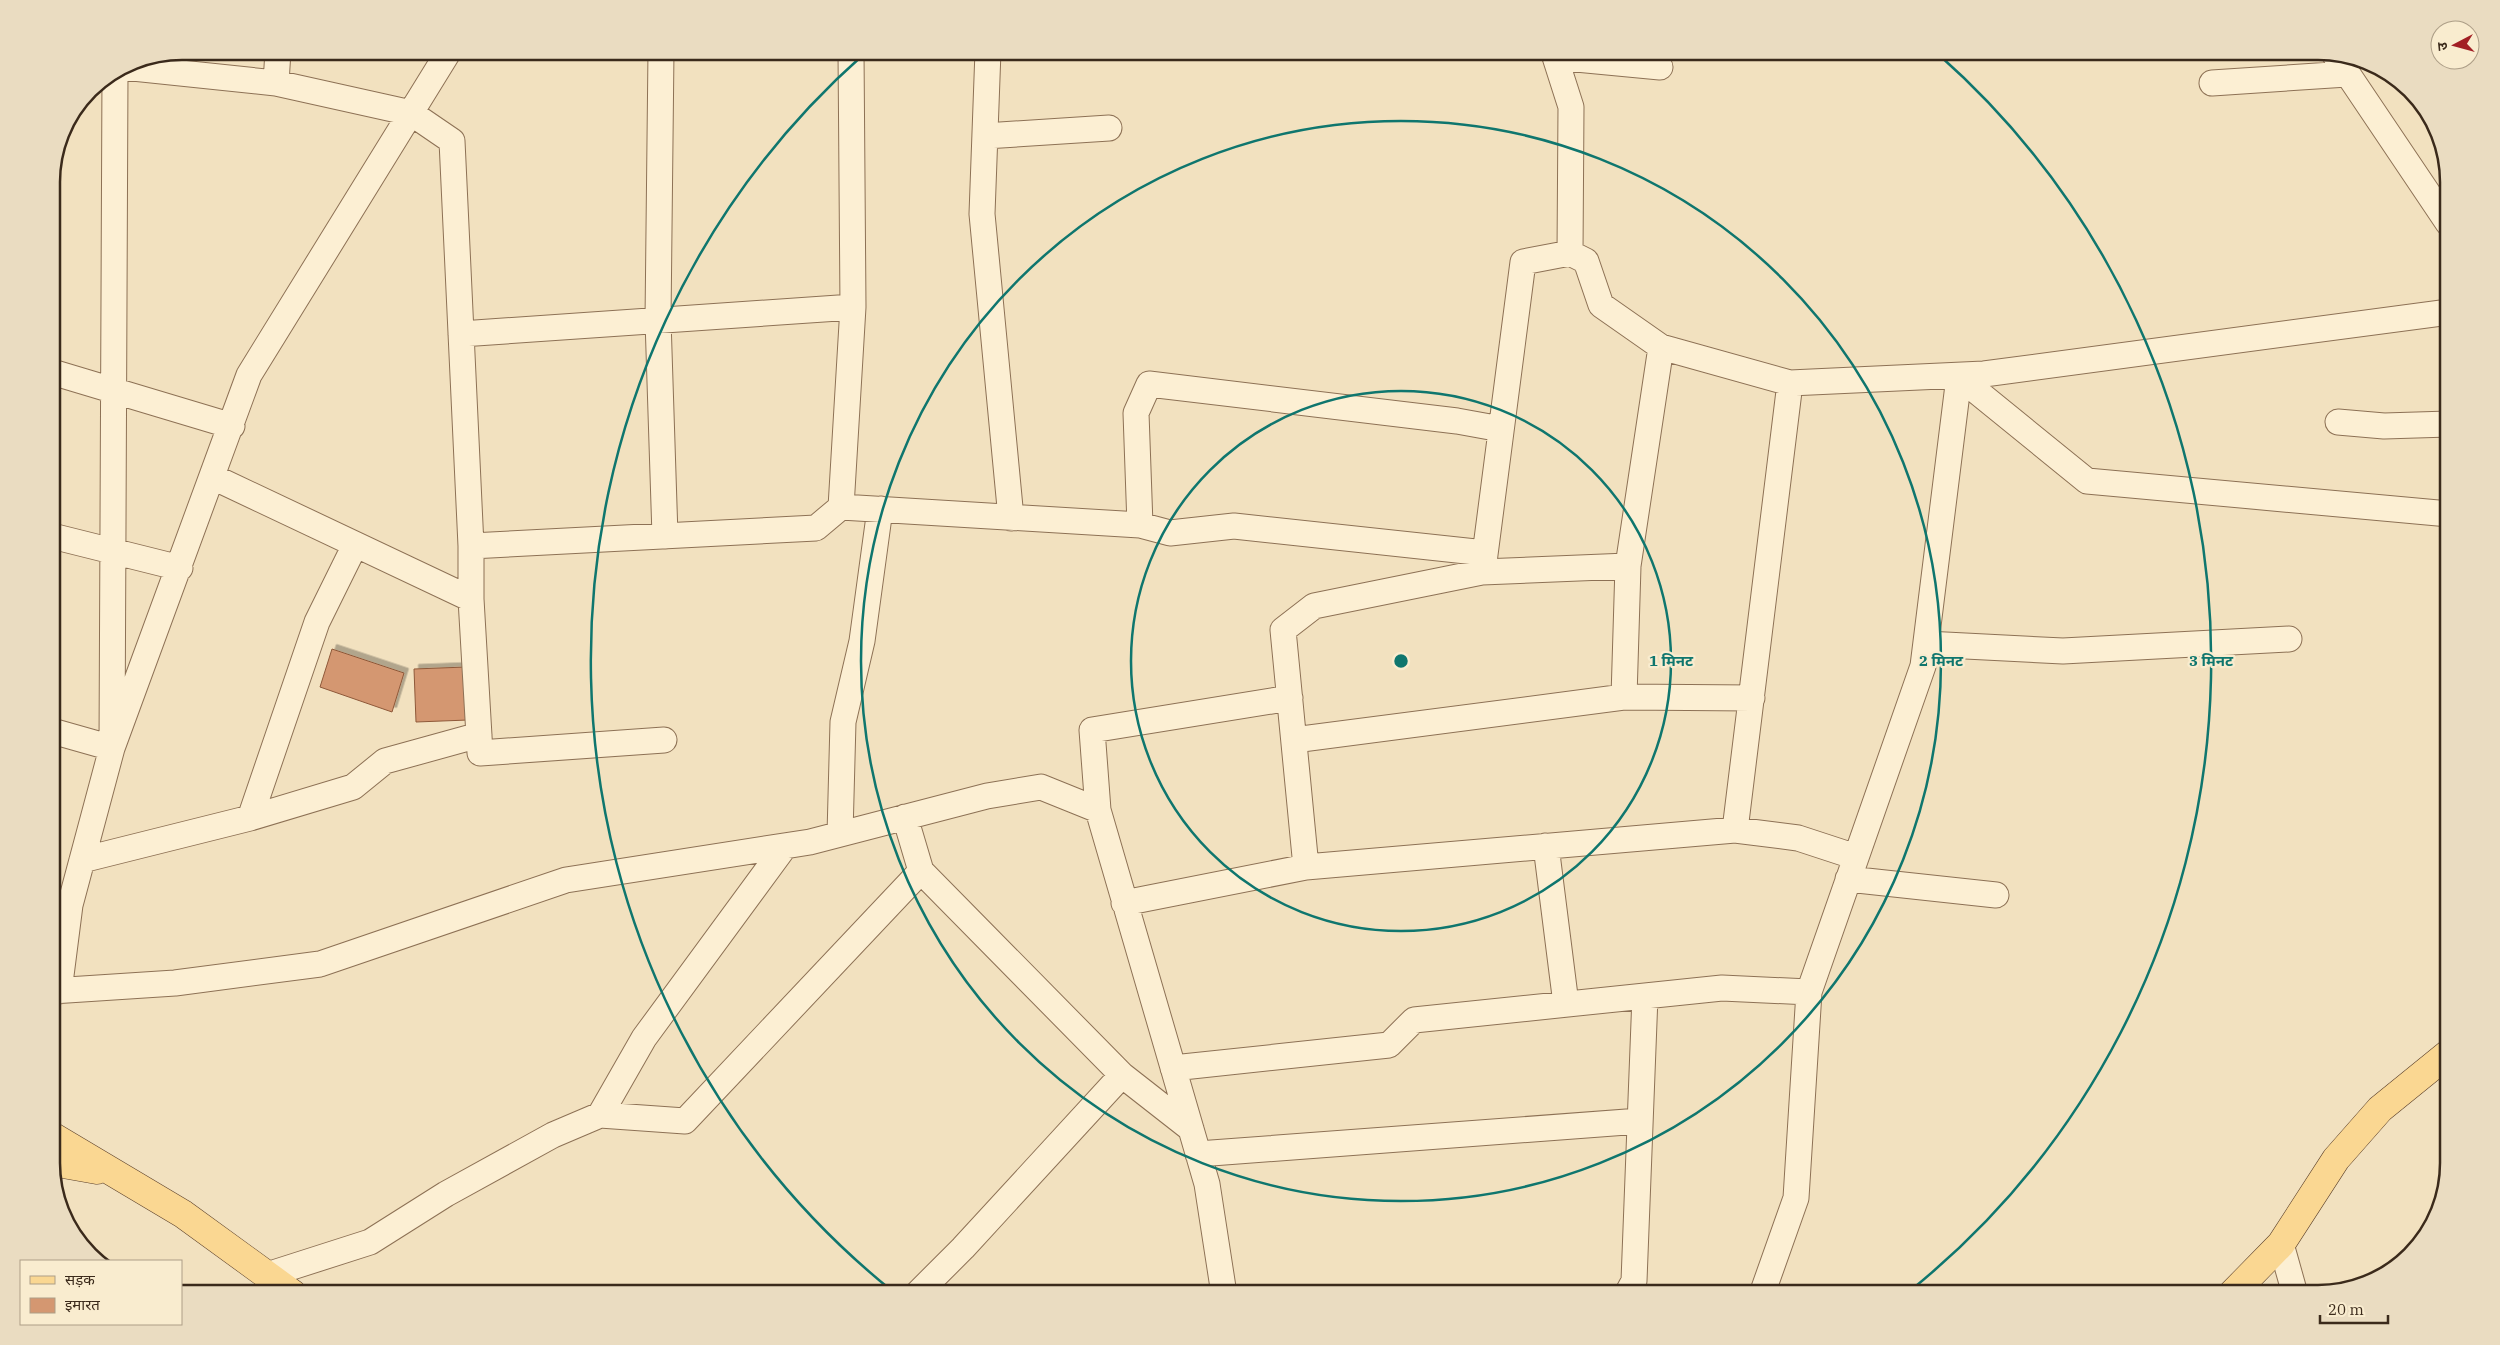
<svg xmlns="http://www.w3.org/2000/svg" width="2500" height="1345" font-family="'IBM Plex Serif','Noto Sans Devanagari',serif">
<defs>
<filter id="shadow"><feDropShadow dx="4.5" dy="-4.5" stdDeviation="0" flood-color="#0004"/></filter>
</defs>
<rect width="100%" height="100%" fill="#f2e1bf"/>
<path fill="#d49771" stroke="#8e5839" filter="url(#shadow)" d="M332,649L404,673L392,712L320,687Z
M466,667L468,720L416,722L414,669Z"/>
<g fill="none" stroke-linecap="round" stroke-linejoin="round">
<defs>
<path id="minor" d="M661,51L658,320L665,536
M988,51L982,214L1011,518
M2335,55L2448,223
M1555,57L1660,67
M123,67L276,83L278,51
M276,83L411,113L452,141L471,546V599L480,753L664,740
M2212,83L2347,74
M985,136L1109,128
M1570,253L1586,261L1601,305L1661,347L1790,383L1984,374L2449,312
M461,334L853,307
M52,372L232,426
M1959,377L2087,481L2449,514
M2338,422L2384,426L2449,424
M213,477L471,599
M841,507L853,307L851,51
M1140,525L1136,413L1149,384L1457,421L1501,429
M52,536L180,568
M471,546L816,528L841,507L1140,525L1170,533L1234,526L1485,553
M1483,570L1523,262L1570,253L1571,107L1555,57L1556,51
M1926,644L2063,651L2289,639
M1624,697L1628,566L1661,347
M52,731L112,748L115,73
M1294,740L1624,697L1752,698
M905,817L921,871L1122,1075L1191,1129
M250,818L317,622L355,545
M1735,830L1790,383
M840,834L843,722L862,641L880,509
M1546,846L1566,1004
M82,860L250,818L353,787L385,761L479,735
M1306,867L1283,630L1314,606L1482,572L1628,566
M1848,879L1996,895
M1124,903L1306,867L1735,830L1798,838L1856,857
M52,991L175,983L320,964L566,880L810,842L987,796L1041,787L1098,810
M59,991L70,905L112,748L249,375L449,51
M1173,1068L1389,1045L1414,1020L1722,988L1809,992
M600,1115L644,1038L785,846
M1198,1154L1640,1121
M2281,1244L2295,1294
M267,1275L370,1242L446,1194L553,1135L600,1115L685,1121L921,871
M917,1294L963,1248L1122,1075
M1224,1294L1207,1184L1098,810L1092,730L1290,698
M1627,1294L1634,1281L1645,996
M1762,1294L1796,1198L1809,992L1923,666L1959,377"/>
<path id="major" d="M52,1136L183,1214L293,1294
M52,1162L97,1170
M2232,1294L2281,1244L2336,1159L2380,1109L2449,1053"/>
</defs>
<use href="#minor" stroke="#8d7155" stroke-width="27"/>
<use href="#major" stroke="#5a3f2a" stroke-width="29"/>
<use href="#minor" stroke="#fcefd3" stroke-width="25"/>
<use href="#major" stroke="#fad792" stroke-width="28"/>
</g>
<g fill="none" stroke="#0f766e" stroke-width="2.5">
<circle cx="1401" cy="661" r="270"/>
<circle cx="1401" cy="661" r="540"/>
<path d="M891 1290A810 810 0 0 1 864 54M1938 54A810 810 0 0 1 1911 1290"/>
</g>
<path d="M0 0H2500V1345H0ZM182 60H2318A122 122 0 0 1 2440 182V1163A122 122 0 0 1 2318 1285H182A122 122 0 0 1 60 1163V182A122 122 0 0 1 182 60Z" fill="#eadcc1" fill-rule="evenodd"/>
<path fill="none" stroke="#3b2a1b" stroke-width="2.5" d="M182 60H2318A122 122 0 0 1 2440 182V1163A122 122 0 0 1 2318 1285H182A122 122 0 0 1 60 1163V182A122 122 0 0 1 182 60Z"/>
<circle cx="1401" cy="661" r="8" fill="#0f766e" stroke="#f9eccf" stroke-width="2.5"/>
<g font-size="15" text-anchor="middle" font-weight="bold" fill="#0f766e" stroke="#f9eccf" stroke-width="4.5" stroke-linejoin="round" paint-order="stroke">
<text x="1671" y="666">1 मिनट</text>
<text x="1941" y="666">2 मिनट</text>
<text x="2211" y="666">3 मिनट</text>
</g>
<rect x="20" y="1260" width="162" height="65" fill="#f9eccf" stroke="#ad9e87"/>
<rect x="30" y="1276" width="25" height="8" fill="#fad792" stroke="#ad9e87"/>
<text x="65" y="1285" font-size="15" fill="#3b2a1b">सड़क</text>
<rect x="30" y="1298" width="25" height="15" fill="#d49771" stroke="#ad9e87"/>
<text x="65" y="1310" font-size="15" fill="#3b2a1b">इमारत</text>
<g transform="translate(2455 45) rotate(264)"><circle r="24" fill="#f9eccf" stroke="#ad9e87"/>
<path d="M0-4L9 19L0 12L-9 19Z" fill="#a21f24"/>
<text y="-8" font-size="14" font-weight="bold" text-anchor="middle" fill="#3b2a1b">उ</text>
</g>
<path d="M2320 1315v8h68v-8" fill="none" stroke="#3b2a1b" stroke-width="2.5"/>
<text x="2328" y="1315" font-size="15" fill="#3b2a1b" stroke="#f9eccf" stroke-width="4" paint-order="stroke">20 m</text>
</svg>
